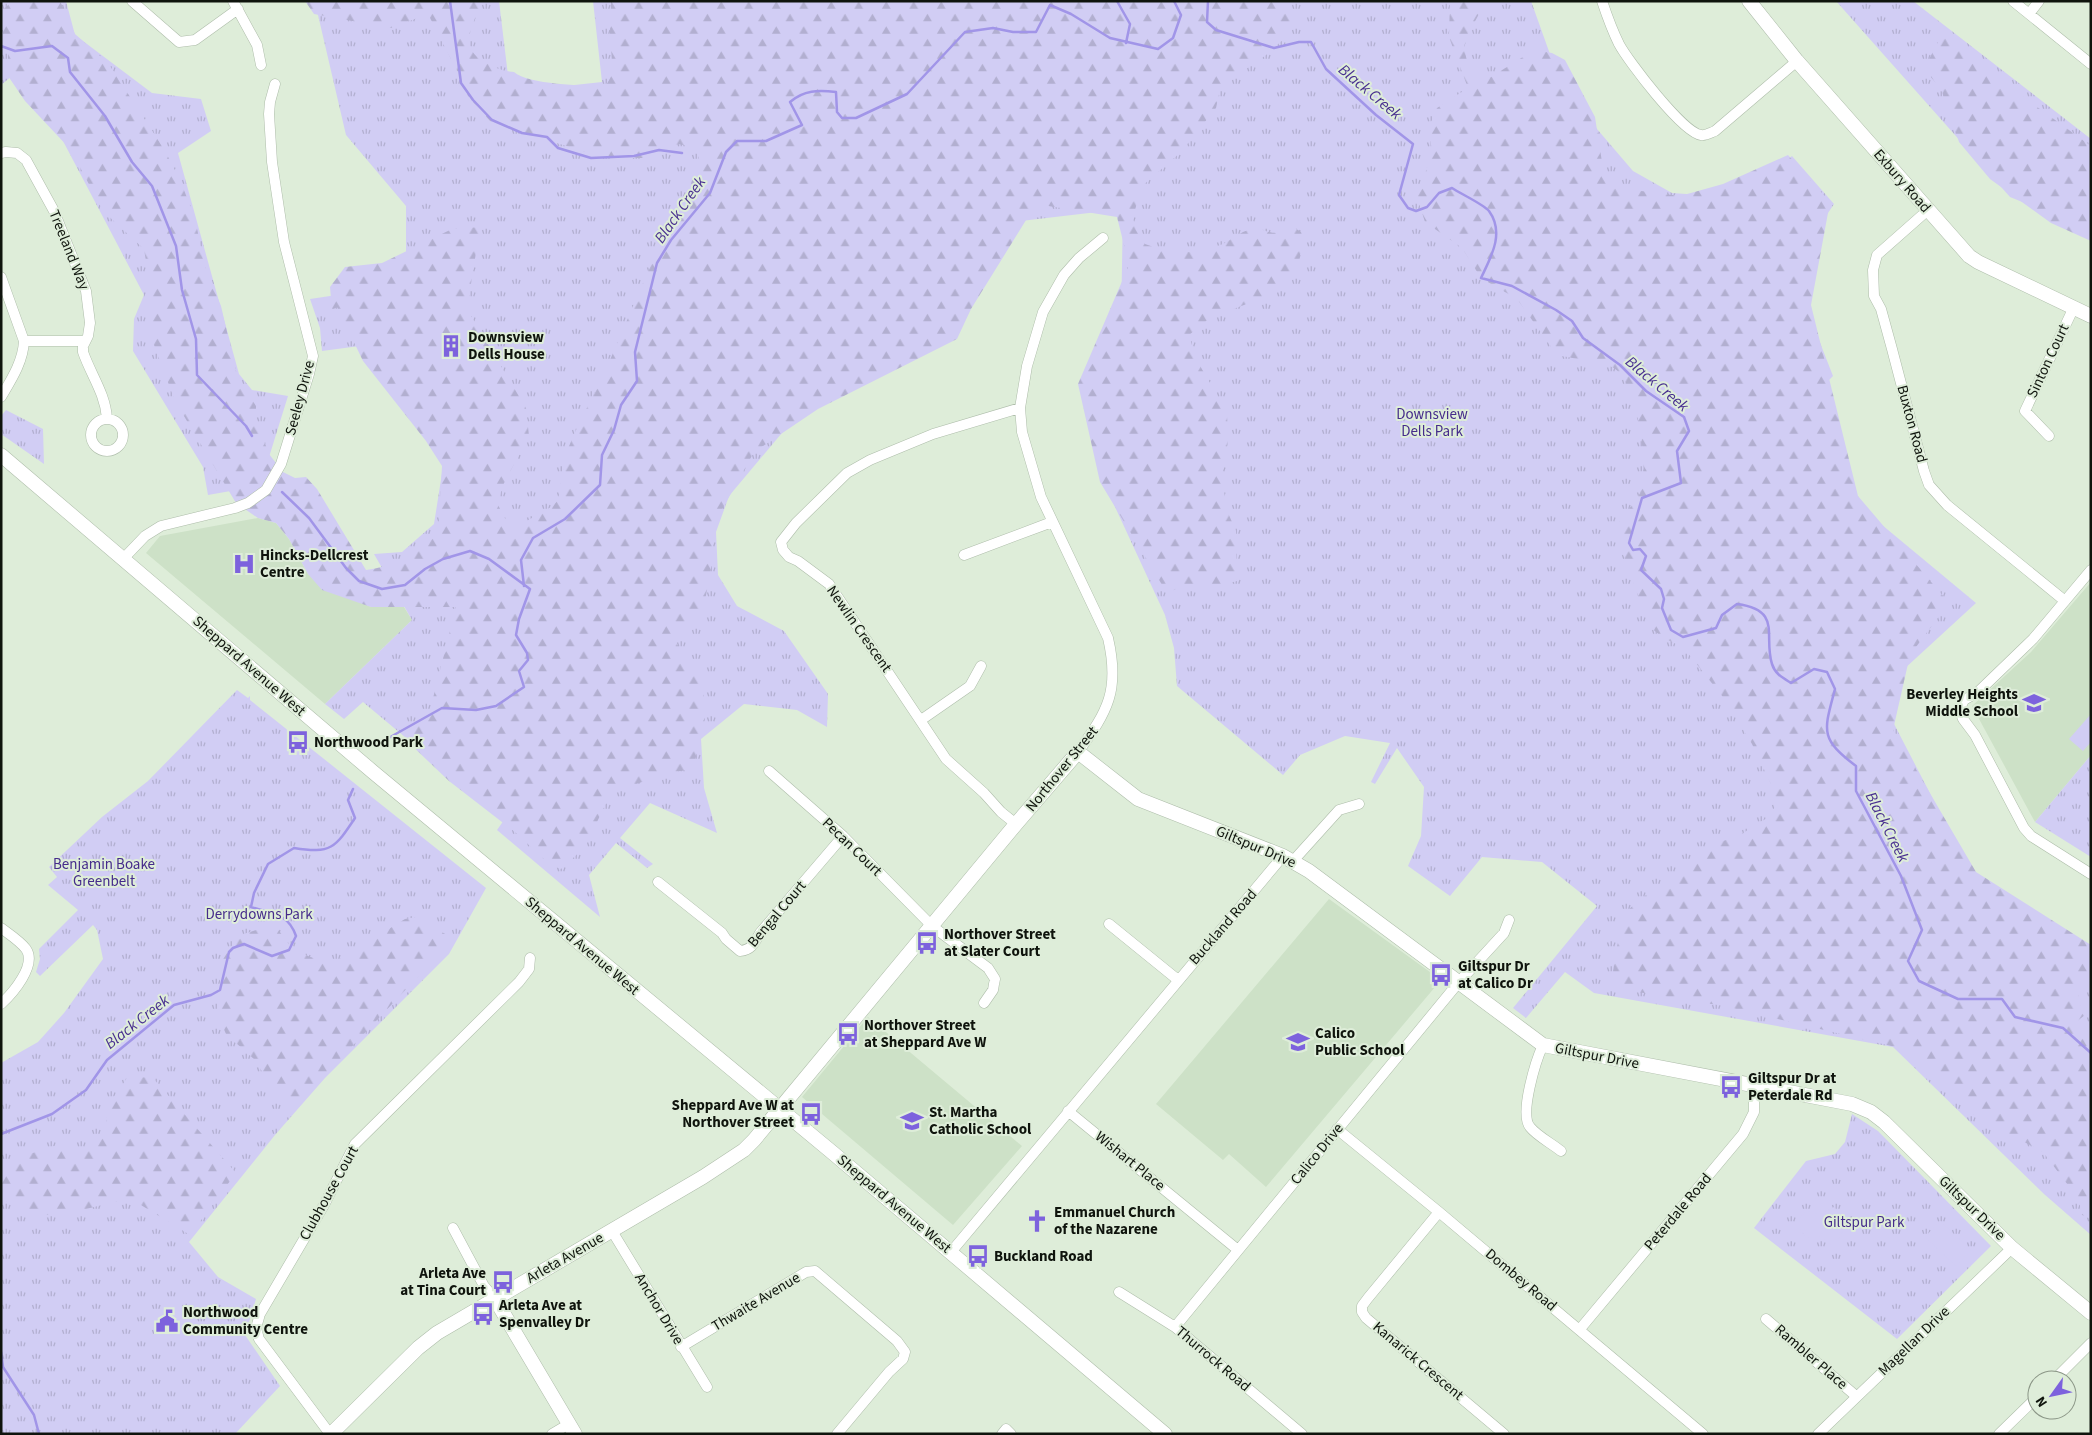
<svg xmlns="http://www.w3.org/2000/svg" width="2092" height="1435" font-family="'Source Sans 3',sans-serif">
<defs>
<pattern id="grass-tufts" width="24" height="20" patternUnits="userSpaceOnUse" patternTransform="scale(1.25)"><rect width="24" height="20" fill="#d1cdf4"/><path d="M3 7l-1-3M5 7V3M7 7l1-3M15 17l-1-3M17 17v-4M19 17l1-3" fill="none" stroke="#b2afd0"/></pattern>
<pattern id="forest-firs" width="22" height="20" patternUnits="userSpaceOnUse" patternTransform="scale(1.25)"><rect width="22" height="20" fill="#d1cdf4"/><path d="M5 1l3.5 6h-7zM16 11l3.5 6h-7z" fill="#b2afd0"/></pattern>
</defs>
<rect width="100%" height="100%" fill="#deedd9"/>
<path fill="#cde1c7" d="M258,518L276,523L289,539L308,574L371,607H404L412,620L325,704L146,553L160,536Z
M2091,582V755L2035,822L1972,706L2031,652Z
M1329,899L1441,980L1266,1187L1229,1154L1223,1160L1156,1104Z
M868,1017L1022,1146L953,1225L802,1097Z"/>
<path fill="url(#grass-tufts)" d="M1,1H66L75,35L152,93L201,99L211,131L178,153L239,374L252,390L288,396L265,470L242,489L208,495L203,467L133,351L134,319L144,295L63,141L12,76L1,85Z
M309,1H499L510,92L602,82L593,1H1531L1551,57L1591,122L1633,171L1672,193L1715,196L1760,183L1792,156L1834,204L1810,240V317L1833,376L1827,382L1858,505L1976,603L1878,693L1976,882L2091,954V1235L2044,1194L1893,1047L1594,993L1565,972L1526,1018L1513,1008L1597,906L1542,862L1482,857L1450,896L1408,866L1421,836L1424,787L1397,748L1375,784L1371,782L1390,743L1345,736L1300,755L1283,775L1177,686L1174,648L1165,615L1110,496L1121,322L1123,209L1021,221L797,415L729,496L716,532L718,575L737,606L784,631L828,694L827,727L797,710L744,704L701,739L704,788L717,833L650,803L620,838L653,864L647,868L616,843L589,875L600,917L497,830L504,820L363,702L344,719L325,704L412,620L374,554L402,552L434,524L443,467L390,342L322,351L320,328L310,299L397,286L406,257V206L346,135L318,15Z
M1836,1H1913L2091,139V238L2042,210L2010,197Z
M6,410L43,429L44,464L1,434V416Z
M237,690L248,698L250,696V700L486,888L449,954L325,1078L275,1135L189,1242L218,1277L256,1299L245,1335L280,1386L235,1434H1V1063L38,1042L64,1013L103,959L97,930L93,925L40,976L36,972L40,959L39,949L78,910L48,885L57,877L49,867L102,817L148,781Z
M2091,755V857L2035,822Z
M1852,1114L1878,1131L1991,1246L1897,1339L1754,1228L1806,1161L1835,1154L1845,1142Z"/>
<path fill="url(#forest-firs)" d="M12,1H60L75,34L108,63L164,149L180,180L195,218L204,264L221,306L237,375L256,406V420L269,454L283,472L295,478L306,477L317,489L366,570C394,567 417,552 438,534L442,466L426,441L363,361L337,307L332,310L330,287L345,267L382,263L452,229L480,227L467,309L526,408L529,436L502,487L498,505L508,524L523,523L553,506L558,500L566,453L577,428L607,367L673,213L690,187L699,157L693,147L678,144L645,158H604L491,122L473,102L428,14L391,28L314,14L305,1H483C473,23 457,48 485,62C495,68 502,71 514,72C528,85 584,85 604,87C617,74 610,50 610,33C610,23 611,12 611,1H1279L1285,5L1293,24C1280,51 1246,68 1221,85L1216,108L1181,152L1141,187L1133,218L1136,230L1145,244L1168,252H1200L1223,244L1243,232L1256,227C1273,235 1277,234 1295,228L1301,232L1304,242L1296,268L1278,292L1210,318L1189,335L1196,359L1227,412L1228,442L1221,476L1228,513L1236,531L1237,581L1218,586L1187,584L1167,593L1100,482L1078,384L1129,265L1117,217L1036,204L971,309L957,339L818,409L754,452L713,526L712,563L703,611L679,633L674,640L703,683L705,719L693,769L663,774L618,791L608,799L585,847L561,869L549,864L515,832L449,781L407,741L430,710L456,607H371L322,590L308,574L289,539L276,523L258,518L236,503L175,401L148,329L151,292L144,249L103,211L71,150L25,101L8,76V49L1,22V12Z
M1450,1H1486L1467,36L1464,47L1469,71L1491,77L1534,50L1552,53L1565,60L1595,117L1604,175L1610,187L1680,196L1723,184L1788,155L1830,202L1811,305L1858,496L1949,603L1910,655L1893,730L1976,872L2091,945V974C2074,991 2076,994 2085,1015L2076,1022L2091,1041V1219L2080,1214V1201L2043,1152L1974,1115L1908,1050L1724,1006L1619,989L1613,978L1614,961L1624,914L1641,898L1676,879L1723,841L1740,835L1767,818L1775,807L1772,786L1752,744L1726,701L1684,648L1662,637L1649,626L1614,529C1620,520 1640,497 1642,488C1648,462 1637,382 1614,368C1604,362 1570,358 1557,355L1517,299L1481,278L1462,248L1425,222L1417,197L1432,153L1429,127L1437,108L1468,88L1449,37Z
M1946,34L2026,99L2091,146V241L2051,223L1990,179L1959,142L1941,89L1924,69L1938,42Z
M416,917L447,935L446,947L291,1111L274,1091L255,1060L226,1034L217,1013L222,961L238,936L274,924L291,947L310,957L335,962L405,919Z
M152,1077L236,1173L190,1235L136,1202L122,1200L58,1216L35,1213L1,1199V1175L3,1172L23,1156L55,1146L79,1150L96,1144L106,1132L107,1107L127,1078Z"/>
<path fill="#d1cdf4" d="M2091,714V742L2083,751L2069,739Z
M1834,1207L1840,1215L1846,1225L1838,1240L1831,1245L1818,1235L1812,1241L1801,1232L1799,1219L1806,1211L1819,1214Z
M1940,1221L1971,1250L1956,1266L1925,1237Z"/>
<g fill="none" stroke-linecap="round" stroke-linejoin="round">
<path stroke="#a195e8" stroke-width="2.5" d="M450,1L461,83L473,100L492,120L522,133L547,137L558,148L591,158L634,156L659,150L682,153
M1117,1L1130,24L1126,43
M1208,1L1207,22L1216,30L1274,48L1299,42H1311L1326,69L1376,115L1413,144L1399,195L1408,208L1416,211L1427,207L1439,193L1452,188C1461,194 1483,204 1489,211C1505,233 1491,257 1481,278L1512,286L1556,310L1572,321L1583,338L1620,365L1646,391L1684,417L1689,431L1677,451L1681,483L1642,498L1629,543L1633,550L1640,549L1646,556L1641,570L1661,589L1664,599L1662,608L1671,630L1683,637L1716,628L1722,615L1737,604C1783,610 1763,636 1772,664C1775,674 1783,678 1791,683L1814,669L1827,672L1835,689C1824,731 1819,738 1856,766V791L1901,876L1922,930L1908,961L1919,981L1958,999H2002L2015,1017L2063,1028L2091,1053
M1,46L15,51L52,46L68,58L70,72L105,116L132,162L152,186L176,246L182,290L196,339L197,375L246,426L252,436
M282,492L309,518L346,568L359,581L382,589L405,585L425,569L443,559L470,551L489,559L530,589L519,619L516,635L527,653L528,660L519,671L524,687L496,706L476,710L442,708L385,740
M524,586L521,560L533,538L565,519L600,485L602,455L614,430L621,405L637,381L635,352L657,263L671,240L710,193L726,152L737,141H766L802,125L790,102C804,90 818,90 836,92L837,112L842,118H856L907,94L965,32L993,28L1013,32H1036L1050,5L1071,14L1110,38L1158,49L1173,38L1181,15L1174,1
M1,1134L52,1114L86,1090L107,1060L174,1005L211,995L220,990L229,952L233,948L244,944L272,956L289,950L296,936C288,913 273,914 251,907L254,893L268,864L294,848C331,854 335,848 355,818L348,800L353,789
M1,1352L3,1367L34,1415L39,1434"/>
<defs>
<path id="street" d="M132,1L179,42L195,40L238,9
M233,1L257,45L261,65
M1602,1C1607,16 1612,30 1619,44C1628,61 1683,133 1701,135C1706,136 1710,133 1715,131L1797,61
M2013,1L2091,64
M2029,14L2039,1
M1,153L6,152L17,153L26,160L54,211L86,291L90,323L88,336L83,346V352C91,375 105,393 107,418
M1928,210L1877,255L1873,270L1874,296L1881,309L1892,349L1924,471L1929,485L1947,505L2065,601
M1,277L24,341C23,362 11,380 1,397
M24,341H85
M91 435a16 16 0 1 1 32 0a16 16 0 1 1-32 0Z
M2049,436L2025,411L2074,307
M964,555L1052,522
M124,558L145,536L161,526L235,508L248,503L266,490L281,464L309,374L313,356L284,242L272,162L269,114L270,102L275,84
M2091,570L2033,639L1978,692L1964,700L1962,704L1961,714L1963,719L1975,735L2024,828L2031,836L2091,874
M921,720L970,686L981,666
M1078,752C1108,711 1120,690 1108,638L1041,497L1022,432L1020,408L1027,366L1043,312L1064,275L1079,258L1103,238
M769,771L843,836L932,926L988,968L995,979L994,984L993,990L984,1003
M1016,824L1001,812L984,793L946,759L829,584L798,561L789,557L783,550L781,542L796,523L847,473L870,460L933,434L1020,408
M1293,861L1339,810L1359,804
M658,882L722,933L726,939L740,951C752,950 755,942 760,933L843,836
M1109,924L1178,980
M1,928C9,934 20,941 26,949C37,965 13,993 1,1004
M1543,1045C1536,1060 1519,1114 1530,1127C1537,1136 1551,1143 1561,1151
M1068,1111L1238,1250
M1337,1129L1439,1212L1703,1434
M1439,1212L1368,1298L1362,1306V1312L1366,1318L1504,1434
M453,1228L484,1286L495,1299
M612,1231L707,1387
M951,1252L1283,856
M1119,1292L1175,1327L1302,1434
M1766,1319L1856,1396
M1175,1327L1459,982L1504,933L1509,920
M1580,1329L1743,1134L1754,1112V1086
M681,1347L806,1272L815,1271L897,1341L905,1352L903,1359L889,1372L837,1434
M2054,1380L2091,1343
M330,1434L259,1339L256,1328L260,1314L324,1205L355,1144L519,982L529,969L530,958
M552,1434L569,1424
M1002,1434L1006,1429L1011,1434
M1818,1434L2012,1248
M1999,1434L2037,1397"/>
<path id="secondary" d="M1749,1L1797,61L1969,256L1978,262L2091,316
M1,455L373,772L833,1153L1165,1434
M495,1299L575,1434
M331,1434L418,1348L437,1333L703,1177L744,1150L754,1140L1016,824L1078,752L1138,799L1283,856L1309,871L1543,1045L1852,1104L1871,1112L1884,1122L2012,1248L2091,1313"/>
</defs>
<use href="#street" stroke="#aebdaa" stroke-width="11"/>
<use href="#secondary" stroke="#aebdaa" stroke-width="15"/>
<use href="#street" stroke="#fff" stroke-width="10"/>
<use href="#secondary" stroke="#fff" stroke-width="14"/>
</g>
<defs>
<symbol id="building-bare" viewBox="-9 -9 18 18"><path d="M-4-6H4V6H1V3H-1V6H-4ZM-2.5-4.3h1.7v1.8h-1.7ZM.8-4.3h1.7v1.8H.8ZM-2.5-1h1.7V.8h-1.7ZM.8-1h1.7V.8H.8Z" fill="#7d62dd" stroke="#deedd9" stroke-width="2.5" paint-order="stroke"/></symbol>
<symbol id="hospital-bare" viewBox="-9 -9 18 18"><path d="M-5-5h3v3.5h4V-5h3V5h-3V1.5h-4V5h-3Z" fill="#7d62dd" stroke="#deedd9" stroke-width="2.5" paint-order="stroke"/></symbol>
<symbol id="school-bare" viewBox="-9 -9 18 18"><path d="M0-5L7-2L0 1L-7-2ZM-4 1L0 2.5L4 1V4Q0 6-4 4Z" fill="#7d62dd" stroke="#deedd9" stroke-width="2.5" paint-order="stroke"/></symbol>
<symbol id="bus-bare" viewBox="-9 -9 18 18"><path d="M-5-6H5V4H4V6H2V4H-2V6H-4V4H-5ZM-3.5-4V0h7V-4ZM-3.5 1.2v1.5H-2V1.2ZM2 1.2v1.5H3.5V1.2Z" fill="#7d62dd" stroke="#deedd9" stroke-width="2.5" paint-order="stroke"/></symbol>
<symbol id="church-bare" viewBox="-9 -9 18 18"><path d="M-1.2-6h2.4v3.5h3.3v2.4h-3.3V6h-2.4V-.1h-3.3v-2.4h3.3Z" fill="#7d62dd" stroke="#deedd9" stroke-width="2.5" paint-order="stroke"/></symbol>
<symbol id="civic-bare" viewBox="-9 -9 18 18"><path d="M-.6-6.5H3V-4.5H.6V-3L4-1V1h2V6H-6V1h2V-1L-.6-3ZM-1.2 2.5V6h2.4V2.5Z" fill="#7d62dd" stroke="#deedd9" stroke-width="2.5" paint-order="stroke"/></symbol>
</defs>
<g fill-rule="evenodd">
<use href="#building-bare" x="435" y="330" width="32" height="32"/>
<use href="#hospital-bare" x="228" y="548" width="32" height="32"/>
<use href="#school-bare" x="2018" y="687" width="32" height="32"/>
<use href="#bus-bare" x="282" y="726" width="32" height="32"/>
<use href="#bus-bare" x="911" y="927" width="32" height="32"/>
<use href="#bus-bare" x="1425" y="959" width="32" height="32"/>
<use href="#bus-bare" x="832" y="1018" width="32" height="32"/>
<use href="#school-bare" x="1282" y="1026" width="32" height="32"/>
<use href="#bus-bare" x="1715" y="1071" width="32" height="32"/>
<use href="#bus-bare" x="795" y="1098" width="32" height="32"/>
<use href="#school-bare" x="896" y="1105" width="32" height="32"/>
<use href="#church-bare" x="1021" y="1205" width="32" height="32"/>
<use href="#bus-bare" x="962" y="1240" width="32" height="32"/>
<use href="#bus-bare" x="487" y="1266" width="32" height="32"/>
<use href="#bus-bare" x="467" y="1298" width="32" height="32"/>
<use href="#civic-bare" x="151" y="1305" width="32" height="32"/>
</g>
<g text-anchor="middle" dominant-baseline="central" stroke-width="4" stroke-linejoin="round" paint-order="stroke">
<g font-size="15" fill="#0f140d" stroke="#deedd9">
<text transform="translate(1902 181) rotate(49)">Exbury Road</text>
<text transform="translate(69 250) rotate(68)">Treeland Way</text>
<text transform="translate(2048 361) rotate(-65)">Sinton Court</text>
<text transform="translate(300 398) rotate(-75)">Seeley Drive</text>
<text transform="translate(1912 424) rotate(75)">Buxton Road</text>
<text transform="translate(859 629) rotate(55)">Newlin Crescent</text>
<text transform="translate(249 666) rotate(41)">Sheppard Avenue West</text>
<text transform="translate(1062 769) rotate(-51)">Northover Street</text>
<text transform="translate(852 847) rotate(44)">Pecan Court</text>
<text transform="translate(1256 847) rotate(23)">Giltspur Drive</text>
<text transform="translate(777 914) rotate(-50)">Bengal Court</text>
<text transform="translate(1223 927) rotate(-49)">Buckland Road</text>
<text transform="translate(582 946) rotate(40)">Sheppard Avenue West</text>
<text transform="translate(1597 1056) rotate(11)">Giltspur Drive</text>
<text transform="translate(1317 1154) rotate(-51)">Calico Drive</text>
<text transform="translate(1130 1161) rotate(39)">Wishart Place</text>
<text transform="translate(329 1193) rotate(-61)">Clubhouse Court</text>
<text transform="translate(894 1204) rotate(40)">Sheppard Avenue West</text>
<text transform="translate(1972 1208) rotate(44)">Giltspur Drive</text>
<text transform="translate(1678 1212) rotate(-50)">Peterdale Road</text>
<text transform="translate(565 1258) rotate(-30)">Arleta Avenue</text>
<text transform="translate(1521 1280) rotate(40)">Dombey Road</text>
<text transform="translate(756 1302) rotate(-31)">Thwaite Avenue</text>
<text transform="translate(659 1309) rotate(59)">Anchor Drive</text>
<text transform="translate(1914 1341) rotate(-44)">Magellan Drive</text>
<text transform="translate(1811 1357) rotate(41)">Rambler Place</text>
<text transform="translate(1213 1359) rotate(40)">Thurrock Road</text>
<text transform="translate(1418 1361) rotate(40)">Kanarick Crescent</text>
</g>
<g font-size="15" font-weight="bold" fill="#0f140d" stroke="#deedd9" text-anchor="start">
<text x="468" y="337">Downsview<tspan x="468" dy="17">Dells House</tspan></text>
<text x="260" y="555">Hincks-Dellcrest<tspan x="260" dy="17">Centre</tspan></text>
<text x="2018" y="694" text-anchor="end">Beverley Heights<tspan x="2018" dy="17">Middle School</tspan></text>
<text x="314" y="742">Northwood Park</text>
<text x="944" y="934">Northover Street<tspan x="944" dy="17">at Slater Court</tspan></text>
<text x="1458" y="966">Giltspur Dr<tspan x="1458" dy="17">at Calico Dr</tspan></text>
<text x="864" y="1025">Northover Street<tspan x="864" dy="17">at Sheppard Ave W</tspan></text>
<text x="1315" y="1033">Calico<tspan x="1315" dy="17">Public School</tspan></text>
<text x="1748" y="1078">Giltspur Dr at<tspan x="1748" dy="17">Peterdale Rd</tspan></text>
<text x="794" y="1105" text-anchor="end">Sheppard Ave W at<tspan x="794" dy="17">Northover Street</tspan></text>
<text x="929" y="1112">St. Martha<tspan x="929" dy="17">Catholic School</tspan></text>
<text x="1054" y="1212">Emmanuel Church<tspan x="1054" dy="17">of the Nazarene</tspan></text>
<text x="994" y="1256">Buckland Road</text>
<text x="486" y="1273" text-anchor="end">Arleta Ave<tspan x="486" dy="17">at Tina Court</tspan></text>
<text x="499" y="1305">Arleta Ave at<tspan x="499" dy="17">Spenvalley Dr</tspan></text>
<text x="183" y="1312">Northwood<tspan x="183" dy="17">Community Centre</tspan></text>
</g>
<g font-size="15" fill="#452b8b" stroke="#deedd9">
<text x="1432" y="414">Downsview<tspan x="1432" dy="17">Dells Park</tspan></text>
<text x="104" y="864">Benjamin Boake<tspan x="104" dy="17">Greenbelt</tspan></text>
<text x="259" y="914">Derrydowns Park</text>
<text x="1864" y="1222">Giltspur Park</text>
</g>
<g font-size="16" font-style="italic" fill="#493090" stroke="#deedd9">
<text transform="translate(1370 92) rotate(40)">Black Creek</text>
<text transform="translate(680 210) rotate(-55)">Black Creek</text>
<text transform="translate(1657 384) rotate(40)">Black Creek</text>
<text transform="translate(1887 827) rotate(63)">Black Creek</text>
<text transform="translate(137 1022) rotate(-38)">Black Creek</text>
</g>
</g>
<rect width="2092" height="1435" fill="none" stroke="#0f140d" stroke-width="5"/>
<g transform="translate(2052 1395) rotate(237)"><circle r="24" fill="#deedd9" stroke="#8b9687"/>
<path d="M0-4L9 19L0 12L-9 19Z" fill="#7d62dd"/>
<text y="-8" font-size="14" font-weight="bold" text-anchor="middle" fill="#0f140d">N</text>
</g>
</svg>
